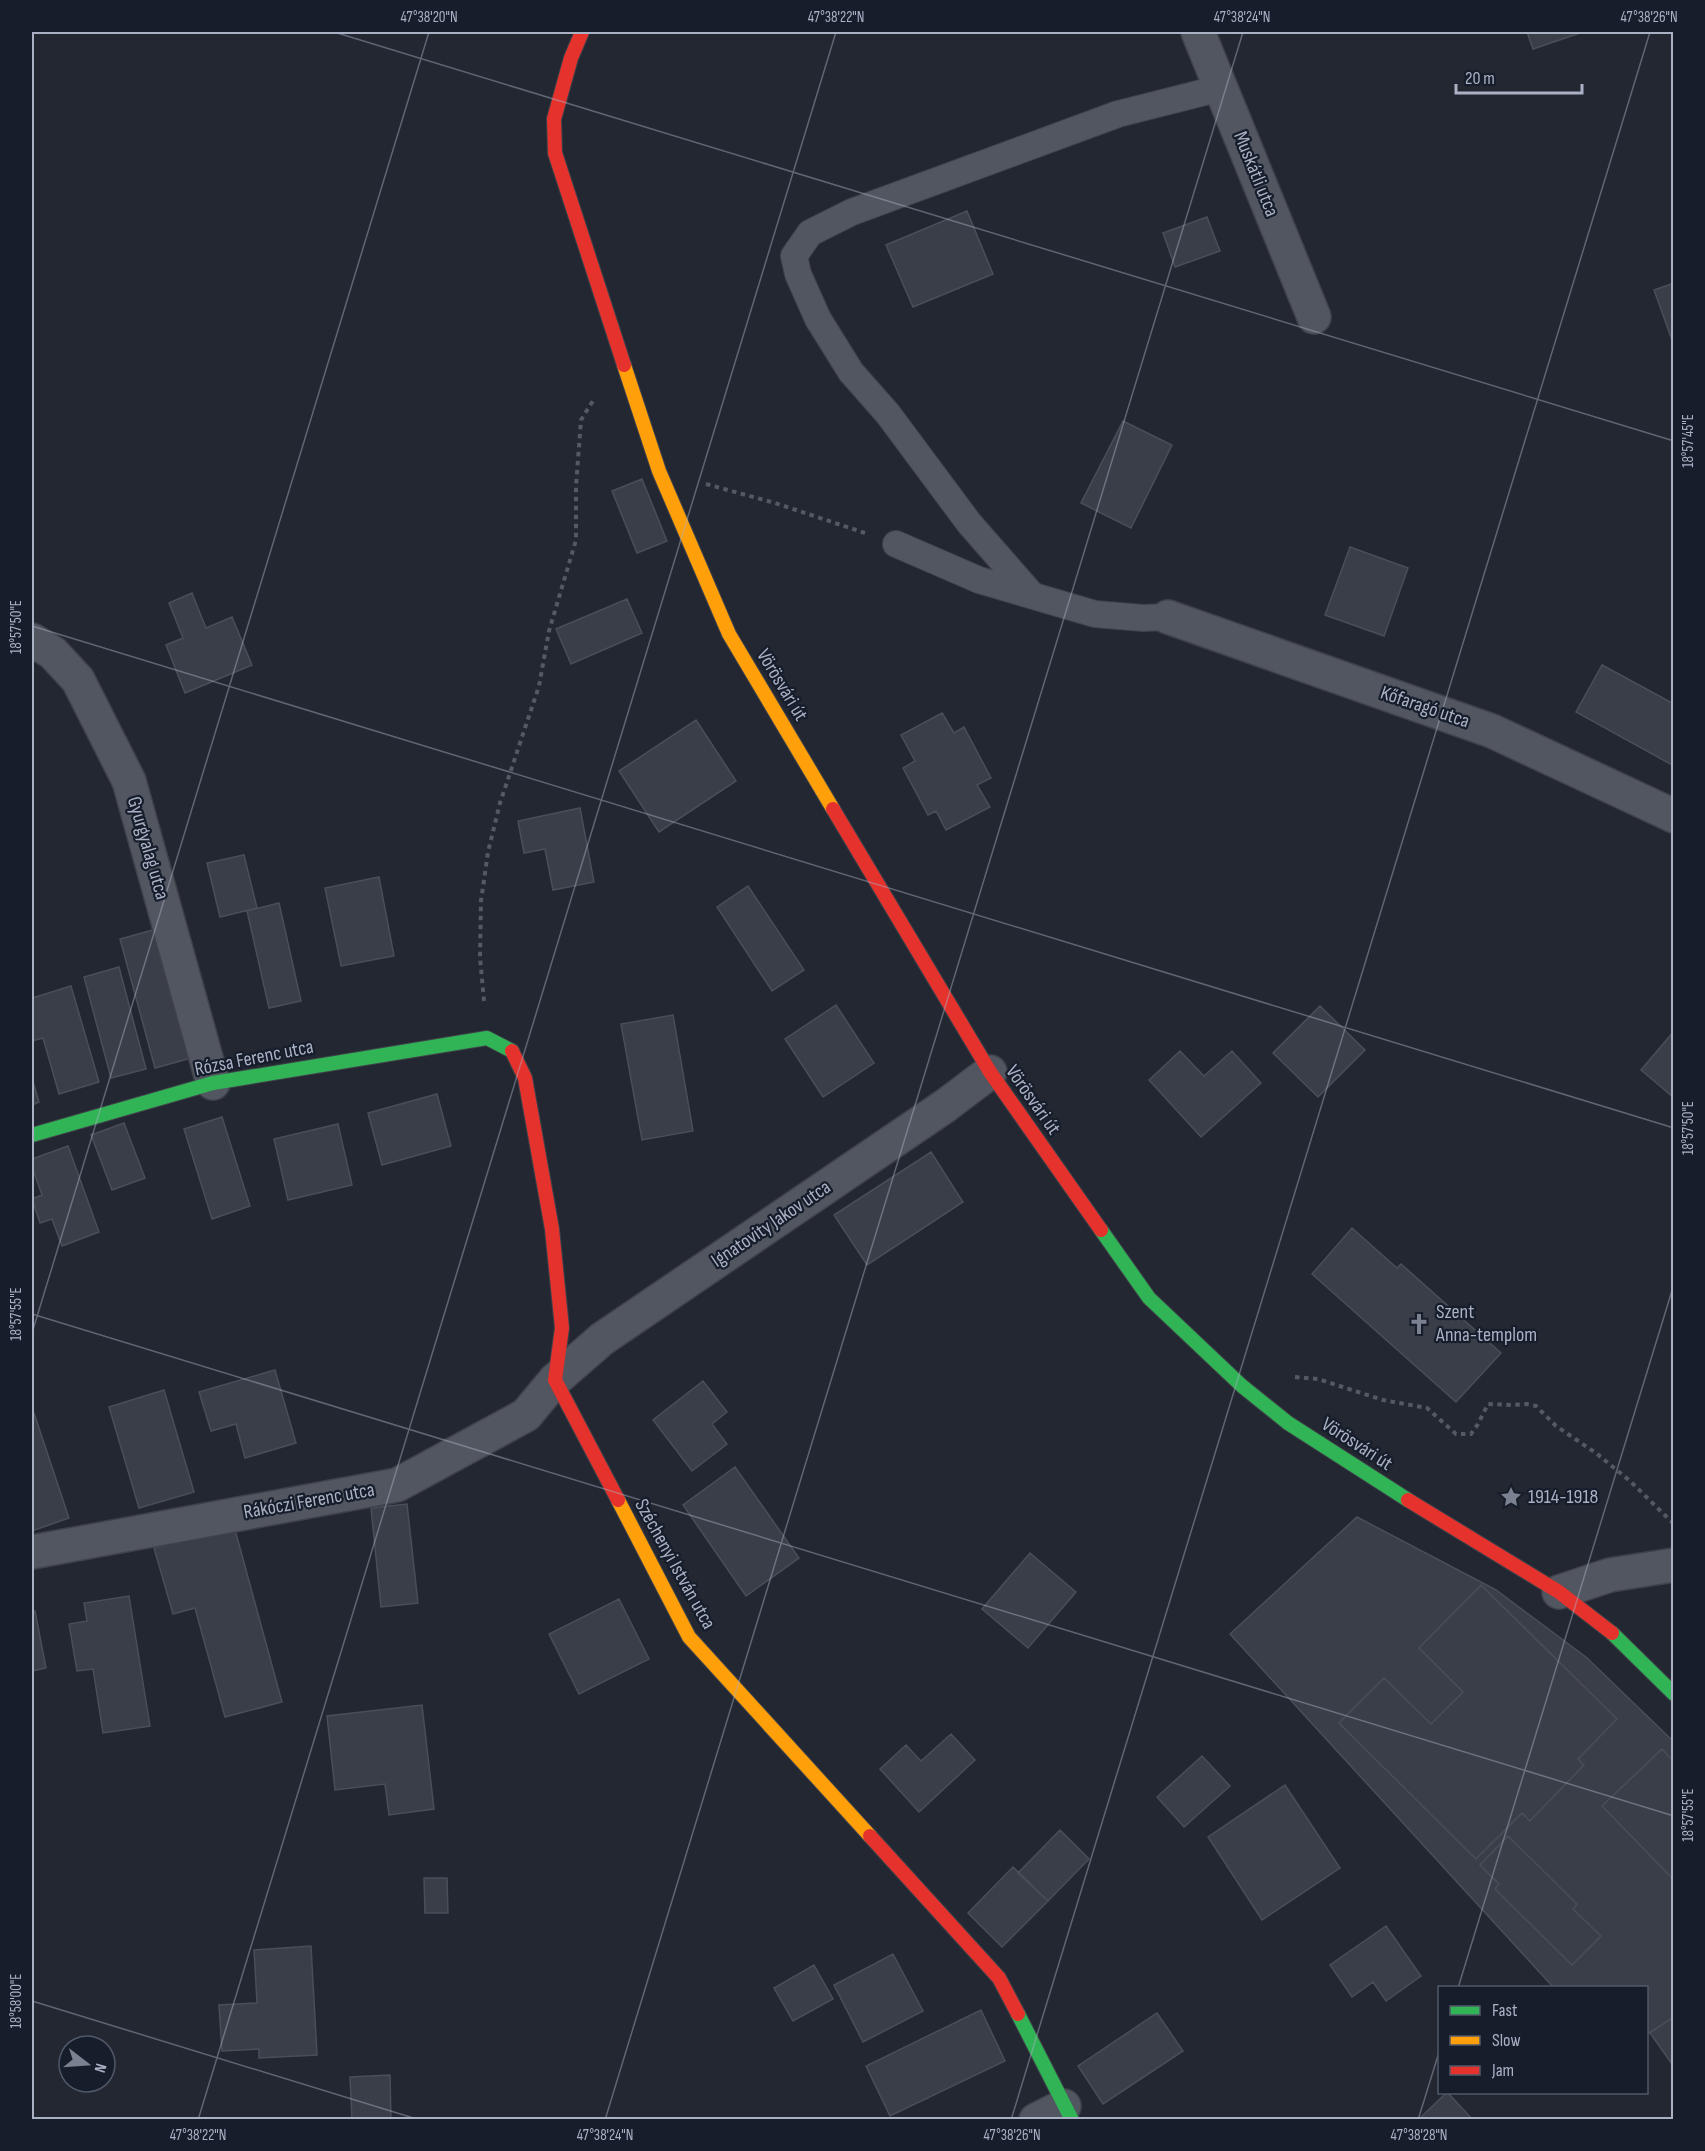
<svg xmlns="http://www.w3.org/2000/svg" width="1705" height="2151" font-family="'Sofia Sans Condensed',sans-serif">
<rect width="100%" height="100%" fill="#232731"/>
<path fill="#3a3e48" stroke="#4a4e59" stroke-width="1.5" d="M1527,32H1583L1533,49Z
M967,211L993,274L913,307L886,245Z
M1207,217L1220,251L1175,267L1163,233Z
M1674,283V339L1672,340L1654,290Z
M1123,421L1172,445L1131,528L1081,503Z
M642,479L667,541L637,553L612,491Z
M1350,547L1408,568L1384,636L1325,615Z
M192,593L206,628L232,617L252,665L185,693L166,645L183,638L169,603Z
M627,599L642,633L571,664L556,629Z
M1602,665L1674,704V766L1576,712Z
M942,713L954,733L964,727L991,778L977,785L990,807L946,830L936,811L928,815L903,768L915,761L901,735Z
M696,720L736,781L659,832L619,771Z
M580,808L594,882L553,890L545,849L524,853L518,821Z
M244,855L257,908L220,917L207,863Z
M379,877L394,956L341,966L325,888Z
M748,886L804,970L772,991L717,907Z
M279,903L301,1001L269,1008L247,911Z
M160,928L195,1057L155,1068L120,939Z
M119,967L146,1069L111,1078L84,977Z
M71,986L99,1082L59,1094L43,1038L32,1041V998Z
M836,1005L874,1063L823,1097L785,1039Z
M1320,1006L1365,1050L1318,1097L1273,1053Z
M673,1015L693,1131L642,1140L621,1024Z
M1674,1031V1098L1641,1070Z
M1180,1051L1204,1076L1232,1051L1261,1083L1201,1137L1149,1080Z
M32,1078L39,1102L32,1105Z
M437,1094L451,1146L382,1165L368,1113Z
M222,1117L250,1206L212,1219L184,1129Z
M124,1123L145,1178L112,1190L91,1135Z
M338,1124L352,1185L288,1200L274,1139Z
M68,1146L99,1232L62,1246L52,1219L40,1223L32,1199L42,1195L32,1167V1159Z
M931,1152L963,1202L867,1265L834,1215Z
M1352,1228L1397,1268L1401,1264L1501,1353L1456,1402L1312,1274Z
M275,1370L296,1443L245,1458L236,1424L211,1431L199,1392Z
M703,1381L727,1412L712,1424L727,1444L692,1471L653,1420Z
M164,1390L194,1492L139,1508L109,1407Z
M34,1413L69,1518L32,1531V1414Z
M735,1467L799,1558L746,1596L683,1505Z
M407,1504L418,1603L381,1607L371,1508Z
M1357,1517L1496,1590L1586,1657L1674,1742V2017L1646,2035V1988H1554L1230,1634Z
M234,1526L282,1702L225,1717L195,1608L173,1614L154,1548Z
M1030,1553L1076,1592L1028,1648L982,1609Z
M1481,1585L1617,1719L1578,1759L1584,1765L1530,1821L1522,1813L1476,1859L1339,1723L1384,1678L1431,1724L1463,1692L1419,1648Z
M129,1596L150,1726L103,1733L93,1669L77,1671L69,1624L87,1621L84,1603Z
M619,1599L649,1659L579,1694L549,1634Z
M32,1611H35L46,1668L32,1671Z
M422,1705L434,1809L389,1815L385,1784L335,1790L327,1716Z
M951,1734L975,1760L919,1812L880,1769L906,1745L921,1761Z
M1662,1749L1674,1762V1880L1602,1806Z
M1202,1756L1230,1786L1184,1827L1157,1797Z
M1285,1785L1340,1868L1262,1920L1208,1837Z
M1060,1830L1089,1859L1048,1901L1018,1873Z
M1508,1836L1577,1904L1573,1909L1601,1936L1572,1965L1495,1889L1499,1884L1480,1865Z
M1013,1867L1048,1901L1002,1947L968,1913Z
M424,1878H447L448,1913H425Z
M1386,1926L1421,1976L1386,2001L1373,1982L1352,1997L1330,1965Z
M311,1946L317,2055L259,2058V2049L222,2051L219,2005L257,2003L254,1950Z
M893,1954L923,2011L863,2042L834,1985Z
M814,1965L833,1999L793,2021L774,1988Z
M981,2010L1005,2061L890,2116L866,2066Z
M1157,2013L1183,2051L1103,2104L1078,2066Z
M1674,2017V2067L1650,2033Z
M390,2075L391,2120H352L350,2077Z
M1447,2092L1473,2120H1418Z"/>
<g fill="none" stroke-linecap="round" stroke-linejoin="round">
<defs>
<path id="lane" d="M896,544L979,580L1095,614L1143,618L1168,617
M1032,595L969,523L888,414L851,372L818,319L798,274L794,256L810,233L852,212L1118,114L1221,88"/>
<path id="street" d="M1198,32L1314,317
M1168,617L1492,731L1674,816
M32,640L53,653L78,680L129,781L213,1083
M32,1552L397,1485L526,1415L555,1380L602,1339L945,1106L990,1072
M1559,1592L1610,1575L1674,1565
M1036,2120L1064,2106"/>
<path id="fast" d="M32,1135L213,1083L487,1038L512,1051
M1101,1230L1149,1298L1242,1386L1288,1423L1408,1500
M1612,1633L1674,1694
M1018,2014L1072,2120"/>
<path id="slow" d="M624,365L659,471L729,634L833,809
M618,1500L689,1637L870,1836"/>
<path id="jam" d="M582,32L571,58L554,119L555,153L624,365
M833,809L990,1072L1101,1230
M512,1051L525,1078L552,1229L562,1328L555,1380L618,1500
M1408,1500L1559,1592L1612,1633
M870,1836L999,1978L1018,2014"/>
</defs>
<use href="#lane" stroke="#3f424a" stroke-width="28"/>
<use href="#street" stroke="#3f424a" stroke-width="36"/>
<use href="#fast" stroke="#3f424a" stroke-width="16"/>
<use href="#slow" stroke="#3f424a" stroke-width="16"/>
<use href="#jam" stroke="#3f424a" stroke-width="16"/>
<path stroke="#545962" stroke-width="4" stroke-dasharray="4.5 4.5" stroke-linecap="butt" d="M706,484L775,503L865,533
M484,1001L480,957L481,901L488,852L500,803L539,686L549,631L576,540V486L581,420L594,399
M1295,1377L1318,1379L1383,1400L1427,1408L1456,1434H1471L1478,1424L1488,1404L1513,1405L1527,1404L1536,1406L1556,1426L1596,1453L1630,1481L1674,1524"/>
<use href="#lane" stroke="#525660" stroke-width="26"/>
<use href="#street" stroke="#525660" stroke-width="33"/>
<use href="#fast" stroke="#30b455" stroke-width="14"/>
<use href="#slow" stroke="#ff9f0a" stroke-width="14"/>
<use href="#jam" stroke="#e5322d" stroke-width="14"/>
</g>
<path fill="none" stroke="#aab1c5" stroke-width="1.5" stroke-opacity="0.45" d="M334,32L1674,441M32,626L1674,1128M32,1314L1674,1816M32,1333L429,32M1458,1988L1674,1284M32,2001L420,2120M198,2120L836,32M605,2120L1243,32M1011,2120L1650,32M1418,2120L1440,2049"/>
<defs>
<symbol id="church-bare" viewBox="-9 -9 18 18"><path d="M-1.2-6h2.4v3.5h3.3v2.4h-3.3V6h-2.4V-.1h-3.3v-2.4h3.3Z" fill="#7b8191" stroke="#161d2b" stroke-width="2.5" paint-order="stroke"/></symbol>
<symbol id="sight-bare" viewBox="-9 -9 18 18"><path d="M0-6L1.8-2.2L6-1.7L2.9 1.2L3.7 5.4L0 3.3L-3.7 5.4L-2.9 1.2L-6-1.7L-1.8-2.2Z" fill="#7b8191" stroke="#161d2b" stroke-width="2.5" paint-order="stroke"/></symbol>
</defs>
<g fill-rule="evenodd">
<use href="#church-bare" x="1404" y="1309" width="30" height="30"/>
<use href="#sight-bare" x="1496" y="1482" width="30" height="30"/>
</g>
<g text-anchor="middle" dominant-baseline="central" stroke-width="4.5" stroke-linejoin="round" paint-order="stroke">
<g font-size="20" fill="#aab1c5" stroke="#161d2b">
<text transform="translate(1256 174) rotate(68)">Muskátli utca</text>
<text transform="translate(782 685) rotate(59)">Vörösvári út</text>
<text transform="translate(1425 707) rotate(19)">Kőfaragó utca</text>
<text transform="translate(148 848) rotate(74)">Gyurgyalag utca</text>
<text transform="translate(254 1058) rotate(-11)">Rózsa Ferenc utca</text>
<text transform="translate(1033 1100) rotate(55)">Vörösvári út</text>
<text transform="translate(771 1224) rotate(-34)">Ignatovity Jakov utca</text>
<text transform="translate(1357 1444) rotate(33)">Vörösvári út</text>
<text transform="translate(309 1501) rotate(-10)">Rákóczi Ferenc utca</text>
<text transform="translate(675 1564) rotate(61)">Széchenyi István utca</text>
</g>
<g font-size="20" fill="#aab1c5" stroke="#161d2b" text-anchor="start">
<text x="1436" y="1312">Szent<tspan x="1436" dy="23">Anna-templom</tspan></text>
<text x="1528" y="1497">1914-1918</text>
</g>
</g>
<rect width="1705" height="2151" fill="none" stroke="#161d2b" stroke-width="66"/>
<rect x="1438" y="1986" width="210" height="108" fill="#161d2b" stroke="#515869" stroke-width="1.5"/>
<rect x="1450" y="2006" width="30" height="9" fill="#30b455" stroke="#515869" stroke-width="1.5"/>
<text x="1492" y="2016" font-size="18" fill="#aab1c5">Fast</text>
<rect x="1450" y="2036" width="30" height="9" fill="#ff9f0a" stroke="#515869" stroke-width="1.5"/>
<text x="1492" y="2046" font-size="18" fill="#aab1c5">Slow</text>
<rect x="1450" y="2066" width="30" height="9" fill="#e5322d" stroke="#515869" stroke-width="1.5"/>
<text x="1492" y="2076" font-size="18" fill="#aab1c5">Jam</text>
<g transform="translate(87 2064) rotate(107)"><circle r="28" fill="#161d2b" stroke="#515869" stroke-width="1.5"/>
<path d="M0-4.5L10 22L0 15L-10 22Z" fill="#7b8191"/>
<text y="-9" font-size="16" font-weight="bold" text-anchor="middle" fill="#aab1c5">N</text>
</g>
<path d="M1456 84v9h126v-9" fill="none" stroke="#aab1c5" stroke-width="3"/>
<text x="1465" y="84" font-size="18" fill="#aab1c5" stroke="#161d2b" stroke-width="4.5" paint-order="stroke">20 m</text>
<rect x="33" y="33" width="1639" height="2085" fill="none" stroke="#aab1c5" stroke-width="2"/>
<g font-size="15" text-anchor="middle" fill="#aab1c5">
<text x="429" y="22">47°38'20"N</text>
<text x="836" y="22">47°38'22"N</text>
<text x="1242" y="22">47°38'24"N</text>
<text x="1649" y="22">47°38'26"N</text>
<text transform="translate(1688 441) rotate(-90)" y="5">18°57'45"E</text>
<text transform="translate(16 627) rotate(-90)" y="5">18°57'50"E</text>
<text transform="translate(1688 1128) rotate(-90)" y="5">18°57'50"E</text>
<text transform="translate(16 1314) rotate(-90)" y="5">18°57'55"E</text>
<text transform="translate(1688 1815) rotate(-90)" y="5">18°57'55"E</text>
<text transform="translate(16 2001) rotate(-90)" y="5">18°58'00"E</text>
<text x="198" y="2140">47°38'22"N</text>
<text x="605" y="2140">47°38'24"N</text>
<text x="1012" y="2140">47°38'26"N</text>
<text x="1419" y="2140">47°38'28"N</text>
</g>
</svg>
